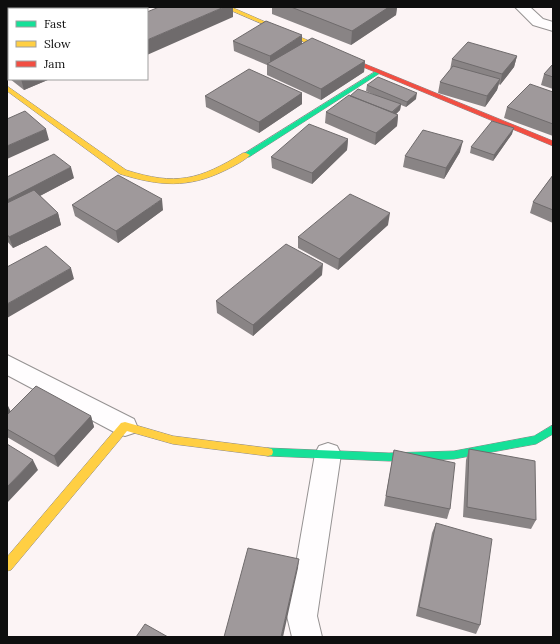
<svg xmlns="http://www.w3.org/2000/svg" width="560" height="644" font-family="Lora,serif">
<rect width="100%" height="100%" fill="#fcf4f5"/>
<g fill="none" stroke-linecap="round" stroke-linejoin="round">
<defs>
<path id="street" d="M515,7H530L543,19L553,22V31L533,25Z
M7,355L134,419L137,426L134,433L125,436L116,433L7,375Z
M328,443L337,446L341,454L317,616L322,637H292L287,616L315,454L319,446Z"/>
<path id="fast" d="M64,7H73L69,9H60Z
M378,70L381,72L380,73L249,157H246L242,155Z
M553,425V434L536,444L454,459L389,461L268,456L264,455L263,452L264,449L268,448L389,453L454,451L534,436Z"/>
<path id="slow" d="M13,7H22L18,9H9Z
M223,7H231L337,53L332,54Z
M7,86L126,170C176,186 199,180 243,153H246L250,155C244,161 234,166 226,170C188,189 159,186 120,174L7,91Z
M125,422L173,436L268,448L272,449L273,452L272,455L268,456L173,444L127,431L11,570L7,571V557L121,423Z"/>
<path id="jam" d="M7,23H9V27H7Z
M365,64L553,141V146L363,67L362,66Z"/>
</defs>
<use href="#street" stroke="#959292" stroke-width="2"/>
<use href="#fast" stroke="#8c8889" stroke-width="1"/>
<use href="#slow" stroke="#8c8889" stroke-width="1"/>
<use href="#jam" stroke="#8c8889" stroke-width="1"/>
<use href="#street" fill="#fffdfe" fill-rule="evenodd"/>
<use href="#fast" fill="#16e098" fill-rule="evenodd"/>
<use href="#slow" fill="#ffcf43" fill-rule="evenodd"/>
<use href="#jam" fill="#f24e42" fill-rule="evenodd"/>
</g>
<path fill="#898485" d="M272,7H397L396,15L351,45L272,14Z
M7,30L9,32V78L7,77Z
M233,41L302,44L365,61L364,72L321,100L267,75V65L234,51Z
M517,56L514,67L500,85L499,84L497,90L485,107L438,93L440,82L450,70L452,59Z
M553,64V89L541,85L544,74Z
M10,79H50L24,90Z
M367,85L416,99L406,107L401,105L400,110L396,114L398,115L397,126L375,145L325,123L326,112L350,96L375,95L366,91Z
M553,92V136L504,118L507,107Z
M302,93V104L259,133L206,107L205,96Z
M512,134L493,161L470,153L471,147Z
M348,139L347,150L312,184L272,168L271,157Z
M460,152L444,179L403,167L405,156Z
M553,175V223L530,213L533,202Z
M7,177L74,178L40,196L58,213L61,225L13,248L7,241Z
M72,205L163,210L118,243L75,216Z
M388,225L338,270L298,248V237Z
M322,275L253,336L217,313L216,301Z
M7,404L10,411L91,416L94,427L58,467L7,437Z
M469,449L536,520L531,529L463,517L466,460Z
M394,450L450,509L447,519L384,506Z
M436,523L480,625L476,634L416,616L432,533Z"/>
<path fill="#6f6b6c" d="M224,7H233V17L147,55V40Z
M389,7H397L396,15L351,45L352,31Z
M302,35V45L270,65V56Z
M517,56L514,67L500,85L502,74Z
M365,61L364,72L321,100V89Z
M21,79H50L24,90Z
M500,79L497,90L485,107L487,96Z
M302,93V104L259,133V122Z
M417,93L416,99L406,107L407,102Z
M401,104L400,110L391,119L392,113Z
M398,115L397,126L375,145L376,133Z
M514,128L512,134L493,161L494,155Z
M46,129L49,140L7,159V146Z
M348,139L347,150L312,184V173Z
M463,141L460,152L444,179L446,168Z
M71,167L74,178L7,213V200Z
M162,199L163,210L118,243L116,231Z
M58,213L61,225L13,248L9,237Z
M390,213L388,225L338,270L339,259Z
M323,264L322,275L253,336V325Z
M71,268L74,279L7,318V304Z
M7,404L11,412L7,416Z
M91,416L94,427L58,467L54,456Z
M33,460L38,470L7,503V487Z
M299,559L298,568L283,637H281Z"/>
<path fill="#9f999b" stroke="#6f6b6c" d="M159,7H224L147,40V12Z
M291,7H389L352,31Z
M266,21L302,35L270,56L233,41Z
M7,30L9,32V70L7,68Z
M312,38L365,61L321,89L267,64Z
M468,42L517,56L502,74L452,59Z
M553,64V77L544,74Z
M453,66L500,79L487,96L440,82Z
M249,69L302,93L259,122L205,96Z
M378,77L417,93L407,102L367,85Z
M530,84L553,92V124L507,107Z
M358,89L401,104L392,112L350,96Z
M349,95L398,115L376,133L326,112Z
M25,111L46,129L7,146V119Z
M492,121L514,128L494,155L471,147Z
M309,124L348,139L312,173L271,157Z
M423,130L463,141L446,168L405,156Z
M54,154L71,167L7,200V177Z
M118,175L162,199L116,231L72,205Z
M553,175V210L533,202Z
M34,190L58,213L9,237L7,234V203Z
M350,194L390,213L339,259L298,237Z
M286,244L323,264L253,325L216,301Z
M46,246L71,268L7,304V267Z
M36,386L91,416L54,456L7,429V415Z
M7,444L33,460L7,487Z
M469,449L535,461L536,520L467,507Z
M394,450L455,463L450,509L386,496Z
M436,523L492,539L480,625L419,607Z
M248,548L299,559L281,637H224Z
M145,624L168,637H136Z"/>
<rect width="560" height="644" fill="none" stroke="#0e0e0e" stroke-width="16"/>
<rect x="8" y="8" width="140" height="72" fill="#ffffff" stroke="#9f9f9f"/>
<rect x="16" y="21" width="20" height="6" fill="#16e098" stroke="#9f9f9f"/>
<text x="44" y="28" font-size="12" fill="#0e0e0e">Fast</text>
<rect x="16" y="41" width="20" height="6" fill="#ffcf43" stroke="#9f9f9f"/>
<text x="44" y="48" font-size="12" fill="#0e0e0e">Slow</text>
<rect x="16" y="61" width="20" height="6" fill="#f24e42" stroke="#9f9f9f"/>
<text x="44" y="68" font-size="12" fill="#0e0e0e">Jam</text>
</svg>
